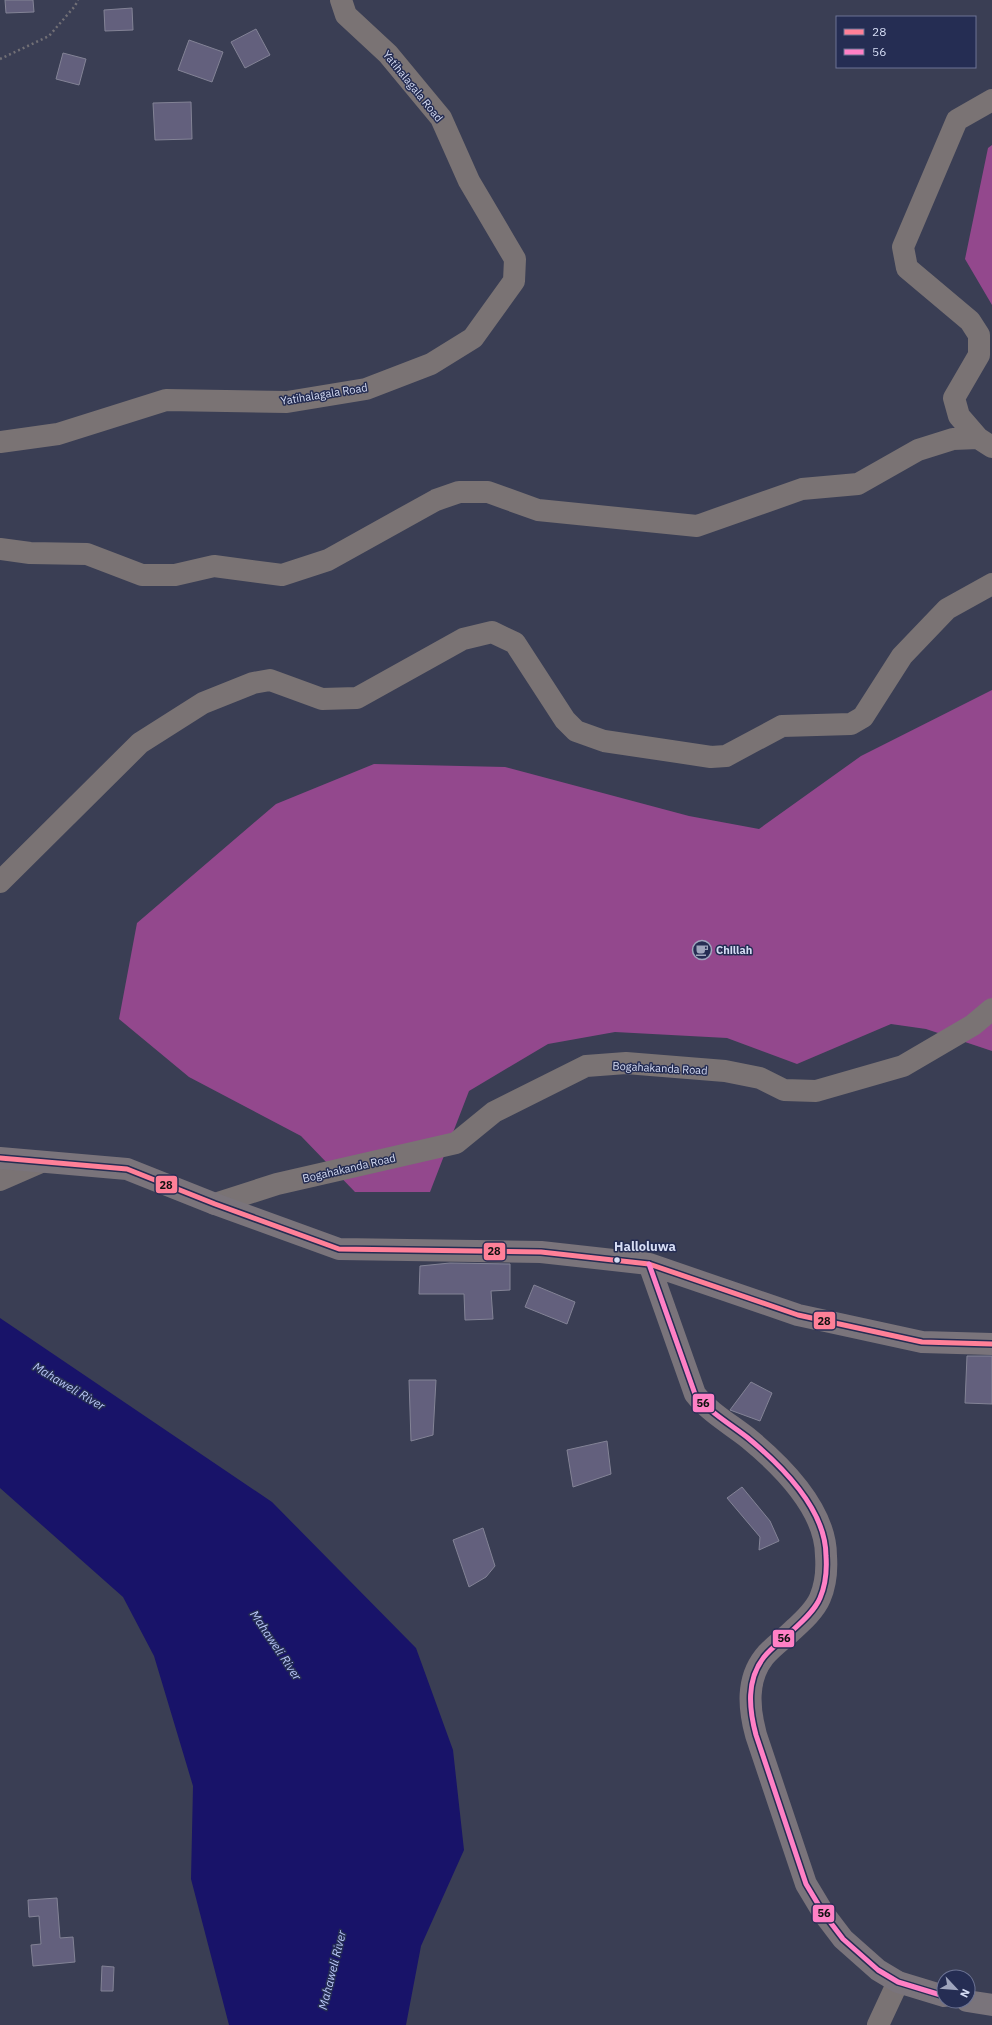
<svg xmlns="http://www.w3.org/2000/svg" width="992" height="2025" font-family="'IBM Plex Sans',sans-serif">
<rect width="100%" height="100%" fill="#3a3e54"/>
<path fill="#93488d" d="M992,145V305L965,259L988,148Z
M992,690V1051L926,1029L891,1024L797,1064L727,1038L615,1032L548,1044L469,1091L430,1192H355L301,1136L189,1077L119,1019L137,923L276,804L374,764L505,767L689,816L759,829L861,756Z"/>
<path fill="#181369" d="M0,1318L272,1502L416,1648L453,1750L464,1850L421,1946L406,2025H229L191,1879L193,1786L154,1656L123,1597L0,1488Z"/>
<path fill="#63607d" stroke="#838396" d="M5,0H33L34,12L6,13Z
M132,8L133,30L105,31L104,10Z
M256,29L270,55L245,68L231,42Z
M189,40L223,52L212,82L178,70Z
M63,53L86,59L79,85L56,79Z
M191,102L192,139L155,140L153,103Z
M450,1263L510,1264V1290L491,1291L493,1319L465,1320L464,1294H419L420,1266Z
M534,1285L575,1302L567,1324L525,1307Z
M967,1356H992V1404L965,1403Z
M409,1380H436L433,1435L411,1441Z
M751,1382L772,1393L760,1421L730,1410Z
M607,1441L611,1474L573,1487L567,1450Z
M742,1487L770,1521L779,1541L759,1550L760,1537L727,1498Z
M483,1528L495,1566L486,1577L469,1587L453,1540Z
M57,1898L60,1938L73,1937L75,1962L33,1966L31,1945L41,1944L39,1916L29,1917L28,1900Z
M102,1966L114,1967L113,1991H101Z"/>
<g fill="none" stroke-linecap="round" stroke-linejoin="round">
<path stroke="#727076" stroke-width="2.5" stroke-dasharray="2 3" stroke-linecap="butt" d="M0,59L49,36L75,6L78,0"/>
<path stroke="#7a7374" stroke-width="22" d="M992,100L957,120L903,247L907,268L970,321L979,335V355L954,398L959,416L978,438L992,447
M0,442L58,434L166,400L287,402L366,389L431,364L473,338L514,281L515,259L469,181L441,118L388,54L346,15L341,0
M0,549L30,553L87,554L142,575H175L214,566L282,575L328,560L436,500L459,492H488L538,510L697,526L802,489L858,484L918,450L953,439L978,438
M0,882L140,743L203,703L253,683L270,680L322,699L357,698L463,639L492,632L515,643L565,720L576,731L604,741L711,757L726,756L782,726L851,724L863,717L902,656L947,609L992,584
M0,1180L39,1163
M215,1204L277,1184L456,1143L494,1112L586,1066L626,1063L725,1071L760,1078L784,1090L816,1091L903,1066L973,1025L992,1009
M878,2025L898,1982"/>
<path stroke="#7a747b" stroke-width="22" d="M0,1158L127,1169L215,1204L339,1249L541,1252L649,1264L798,1315L922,1342L992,1344
M649,1264L695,1394C709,1412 730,1424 748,1438C782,1466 826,1509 826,1556C827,1570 826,1584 820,1598C815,1610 803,1621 793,1630C784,1639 772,1647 764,1657C746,1680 749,1709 756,1735L806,1884L824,1914L843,1939L878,1970L898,1982L944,1996
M967,2001L992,2005"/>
<defs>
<path id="bus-1" d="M0,1158L127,1169L215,1204L339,1249L541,1252L649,1264L798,1315L922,1342L992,1344"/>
<path id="bus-2" d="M649,1264L695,1394C709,1412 730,1424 748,1438C782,1466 826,1509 826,1556C827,1570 826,1584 820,1598C815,1610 803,1621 793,1630C784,1639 772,1647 764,1657C746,1680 749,1709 756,1735L806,1884L824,1914L843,1939L878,1970L898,1982L944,1996"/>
</defs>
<use href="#bus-1" stroke="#252d53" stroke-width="8"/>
<use href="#bus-2" stroke="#252d53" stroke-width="8"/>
<use href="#bus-1" stroke="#ff8098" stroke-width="5"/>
<use href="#bus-2" stroke="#ff80c5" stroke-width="5"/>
</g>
<defs>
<symbol id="cafe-ring" viewBox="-11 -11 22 22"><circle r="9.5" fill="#252d53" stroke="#9fa5bd" stroke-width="1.5"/><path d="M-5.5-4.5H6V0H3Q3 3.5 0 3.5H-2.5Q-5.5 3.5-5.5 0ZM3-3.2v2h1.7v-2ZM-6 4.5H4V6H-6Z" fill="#9fa5bd"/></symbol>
</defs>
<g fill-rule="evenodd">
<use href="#cafe-ring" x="691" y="939" width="22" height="22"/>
</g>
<circle fill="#d6ddf5" stroke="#252d53" stroke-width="1.5" cx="617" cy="1260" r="3.5"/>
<g text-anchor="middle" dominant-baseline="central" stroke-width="3" stroke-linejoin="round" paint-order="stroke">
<g font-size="11" fill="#d6ddf5" stroke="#252d53">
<text transform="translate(413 86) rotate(51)">Yatihalagala Road</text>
<text transform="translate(324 394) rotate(-9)">Yatihalagala Road</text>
<text transform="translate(660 1068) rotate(3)">Bogahakanda Road</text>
<text transform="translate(349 1168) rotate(-13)">Bogahakanda Road</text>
</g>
<g font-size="11" font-weight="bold" fill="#d6ddf5" stroke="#252d53" text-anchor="start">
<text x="716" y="950">Chillah</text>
</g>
<g font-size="12" font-style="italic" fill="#b8c6f7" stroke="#252d53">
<text transform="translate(69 1386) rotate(31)">Mahaweli River</text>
<text transform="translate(276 1645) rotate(56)">Mahaweli River</text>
<text transform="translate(332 1970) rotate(-76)">Mahaweli River</text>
</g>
<g font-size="13" font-weight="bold" fill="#d6ddf5" stroke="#252d53">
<text x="645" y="1246">Halloluwa</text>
</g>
</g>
<g stroke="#252d53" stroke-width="1.5">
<rect x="155" y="1175" width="23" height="19" rx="4" fill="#ff8098"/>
<rect x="483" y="1242" width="23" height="19" rx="4" fill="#ff8098"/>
<rect x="813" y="1311" width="23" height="19" rx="4" fill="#ff8098"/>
<rect x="692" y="1393" width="23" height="20" rx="4" fill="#ff80c5"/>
<rect x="772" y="1629" width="23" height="19" rx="4" fill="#ff80c5"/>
<rect x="812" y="1904" width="23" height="19" rx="4" fill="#ff80c5"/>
</g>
<g font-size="11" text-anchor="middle" font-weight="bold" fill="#111">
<text x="166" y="1189">28</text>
<text x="494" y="1255">28</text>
<text x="824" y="1325">28</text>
<text x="703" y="1407">56</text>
<text x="784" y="1642">56</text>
<text x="824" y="1917">56</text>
</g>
<rect x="836" y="16" width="140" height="52" fill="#252d53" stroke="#6c7394"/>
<rect x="844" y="29" width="20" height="6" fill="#ff8098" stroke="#6c7394"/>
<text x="872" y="36" font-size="12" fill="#d6ddf5">28</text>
<rect x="844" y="49" width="20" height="6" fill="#ff80c5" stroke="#6c7394"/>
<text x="872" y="56" font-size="12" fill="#d6ddf5">56</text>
<g transform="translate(956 1989) rotate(116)"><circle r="19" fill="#252d53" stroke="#6c7394"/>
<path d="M0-3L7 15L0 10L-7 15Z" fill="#9fa5bd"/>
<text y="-6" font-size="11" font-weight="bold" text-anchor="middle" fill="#d6ddf5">N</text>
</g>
</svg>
